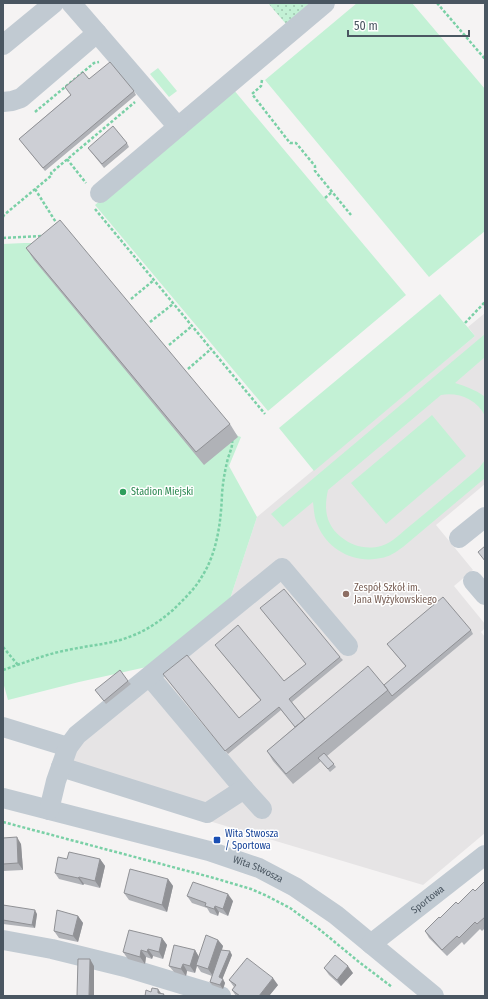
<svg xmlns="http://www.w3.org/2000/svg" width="488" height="999" font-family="'Fira Sans Condensed',sans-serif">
<defs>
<pattern id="park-dots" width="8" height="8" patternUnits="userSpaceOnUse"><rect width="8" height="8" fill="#c3f1d5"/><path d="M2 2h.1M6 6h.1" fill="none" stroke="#a0c6b0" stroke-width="1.8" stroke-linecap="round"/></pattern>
</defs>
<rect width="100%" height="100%" fill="#f5f3f3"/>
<path fill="#e6e4e5" d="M485,313V484L436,525L473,570L454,586L485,624V628L481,632L485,637V833L423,885L52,774L67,736L229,602L257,517L475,336L468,327Z"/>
<path fill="#c3f1d5" d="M357,3H412L485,89V231L429,277L265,80Z
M158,68L177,91L169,97L150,74Z
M233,89L406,295L268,411L95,205Z
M24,243H55L238,436L241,437L229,466L257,517L229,602L151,666L79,682L8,700L3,682V244Z
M440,294L475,336L314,471L279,428Z
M485,334V357L455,383C466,386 475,390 484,396L485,416C477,399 458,392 441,395L328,490C324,508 325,524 341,537C352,546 366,550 381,546C392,543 402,532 411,525C434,506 457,487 479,468L485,460V478L403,547C396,552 389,557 381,558C355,564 328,550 318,526C314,518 314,510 313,502L283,527L271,514Z
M432,415L466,456L386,524L351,483Z"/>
<path fill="url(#park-dots)" d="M268,3H310L286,24Z"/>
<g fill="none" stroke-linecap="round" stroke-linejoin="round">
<path stroke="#7ad0a6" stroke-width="2.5" stroke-dasharray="3 2" stroke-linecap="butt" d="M437,3L485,59
M262,80L261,86L252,94L290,143H296L315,166V171L351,215
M35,112L94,63L99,62
M67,159L86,183
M35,189L57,224
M325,198L332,192
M95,209L265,414
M3,217L4,215L52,175L51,173L135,102
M3,238L42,236
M131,299L154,280
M150,322L173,304
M465,323L485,302
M169,345L192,326
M188,369L211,349
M3,647L18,665
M3,670C26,662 49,653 73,649C92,645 111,644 129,637C146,631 160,621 173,610C183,600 194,590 201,578C217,554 221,522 222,494C223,481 225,470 228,458C230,452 233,446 232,440
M3,822L214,878L251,889L267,896L290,908L319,929L359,962L392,987"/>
<g stroke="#c1cad2" stroke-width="20">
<path d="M97,33L178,127L325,3"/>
<path d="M3,45L54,3"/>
<path d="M3,102L12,101L21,98L97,33L71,3"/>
<path d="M100,193L178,127"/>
<path d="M459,538L485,517"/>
<path d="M473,581L485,595"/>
<path d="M150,677L244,789"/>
<path d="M3,727L68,747"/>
<path d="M61,767L207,813L244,789L262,809"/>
<path id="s1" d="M3,798L209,851L259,868L295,887L336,915L434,996"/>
<path d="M49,810L56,781L68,747L77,735L282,568L348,646"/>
<path d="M3,940L52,949L125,967L221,996"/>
<path id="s2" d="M371,944L485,855"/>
</g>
</g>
<path fill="#b0b2b7" d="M89,79L134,91L136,95L45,171L19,139Z
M127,143L129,147L104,168L88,148Z
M26,248L230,424L238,437L204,465L34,260Z
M260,608L340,657L343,660L292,702L305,719L384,685L406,667L387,644L471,630L473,634L327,756L336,767L330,772L321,761L293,784L273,761L267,751L295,727L281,710L228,754L163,674L239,718L261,701L215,645L284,681L306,664Z
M128,681L131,684L106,704L95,690Z
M3,838L21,844L23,870L3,871Z
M67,859H100L105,866L100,888L84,884L83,885L59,879L55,873Z
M168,879L173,886L167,912L129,900L124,893Z
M485,881V928L482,931L480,929L464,945L462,942L447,956L429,938L425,931L440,918L475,891Z
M187,896L233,901L228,916L219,912L218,916L210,913L207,908L192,903Z
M3,905L37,914L35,928L3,924Z
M78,916L83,923L78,942L59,938L54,931Z
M162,938L167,945L163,959L153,956L152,959L146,957L145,964L128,959L123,952Z
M218,940L223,946L222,950L232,955L222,979L225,983L223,989L212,985L210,982L212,976L201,972L197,966L195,973L187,971L186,976L174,972L169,966L195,950L199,957Z
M324,968L353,973L341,986L329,975Z
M229,980L278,985L269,996H236L232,990L234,987Z"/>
<path fill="#909195" d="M17,837L21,844L23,870L18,863Z
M100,859L105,866L100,888L95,881Z
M79,877L84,884L83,885L78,878Z
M168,879L173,886L167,912L162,905Z
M228,894L233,901L228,916L223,909Z
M215,906L219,912L218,916L214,909Z
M35,910L37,914L35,928L32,925Z
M78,916L83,923L78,942L73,936Z
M162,938L167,945L163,959L159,952Z
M218,940L223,946L213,976L208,969Z
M148,949L153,956L152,959L147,952Z
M141,950L146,957L145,964L140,957Z
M195,950L199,957L195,973L190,966Z
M230,951L232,955L222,980L219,977Z
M90,959L94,966V996H89Z
M183,964L187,971L186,976L181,969Z
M348,966L353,973L341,986L337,980Z
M273,978L278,985L269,996H259Z
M223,979L225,983L223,989L220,985Z
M158,989L163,996L158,993Z"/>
<path fill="#cdcfd5" stroke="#909195" d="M110,62L134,91L43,168L19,139L71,95L65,87L83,72L89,79Z
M113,126L127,143L102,164L88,148Z
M60,220L230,424L196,452L26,248Z
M485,546V561L478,552Z
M284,589L340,657L289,699L305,719L295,727L279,707L225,751L163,674L187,655L239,718L261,700L215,645L238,625L284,681L306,664L260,608Z
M443,597L471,630L392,696L384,685L406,666L387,644Z
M368,666L388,690L286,774L267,751Z
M120,670L128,681L104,701L95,690Z
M324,753L334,764L328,769L318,758Z
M17,837L18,863L3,864V838Z
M69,852L100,859L95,881L79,877L78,878L55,873L58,857L67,859Z
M130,869L168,879L162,905L124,893Z
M485,881V917L477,924L475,922L459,938L457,936L442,950L425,931L439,917L440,918L456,902L458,904L473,889L475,891Z
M193,882L228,894L223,909L215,906L214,909L205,906L206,903L187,896Z
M3,905L35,910L32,925L3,920Z
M57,910L78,916L73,936L54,931Z
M129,930L162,938L159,952L148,949L147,952L141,950L140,957L123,952Z
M206,935L218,940L208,969L196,965Z
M174,945L195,950L190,966L183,964L181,969L169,966Z
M221,950L230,951L219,977L223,979L220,985L210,982Z
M335,955L348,966L337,980L324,968Z
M247,958L273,978L259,996H240L232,990L236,985L229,980Z
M78,959H90L89,996H77Z
M152,988L158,989V993L164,994L163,996H145L146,990L151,992Z"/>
<circle fill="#2e9e5b" stroke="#fff" stroke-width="1.5" cx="123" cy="492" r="4"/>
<circle fill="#8d6e63" stroke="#fff" stroke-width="1.5" cx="346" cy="594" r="4"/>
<rect fill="#1a4fb4" stroke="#fff" stroke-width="1.5" x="213" y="836" width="8" height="8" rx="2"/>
<g text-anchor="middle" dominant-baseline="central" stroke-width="3" stroke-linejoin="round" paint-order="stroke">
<g font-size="10" fill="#27864d" stroke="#fff" text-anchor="start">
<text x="131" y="492">Stadion Miejski</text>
</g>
<g font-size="10" fill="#785e54" stroke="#fff" text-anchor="start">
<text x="354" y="588">Zespół Szkół im.<tspan x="354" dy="12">Jana Wyżykowskiego</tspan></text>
</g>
<g font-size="10" fill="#164399" stroke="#fff" text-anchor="start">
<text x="225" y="834">Wita Stwosza<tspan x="225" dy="12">/ Sportowa</tspan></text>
</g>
<g font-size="10" fill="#4a5661" stroke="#fff">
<text stroke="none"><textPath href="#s1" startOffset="265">Wita Stwosza</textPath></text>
<text stroke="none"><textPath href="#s2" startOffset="72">Sportowa</textPath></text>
</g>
</g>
<rect width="488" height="999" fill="none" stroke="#4a5661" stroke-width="8"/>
<path d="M348 30v6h121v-6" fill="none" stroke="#4a5661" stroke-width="2"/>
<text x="354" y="30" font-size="12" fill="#4a5661" stroke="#ffffff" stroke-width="3" paint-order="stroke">50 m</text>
</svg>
